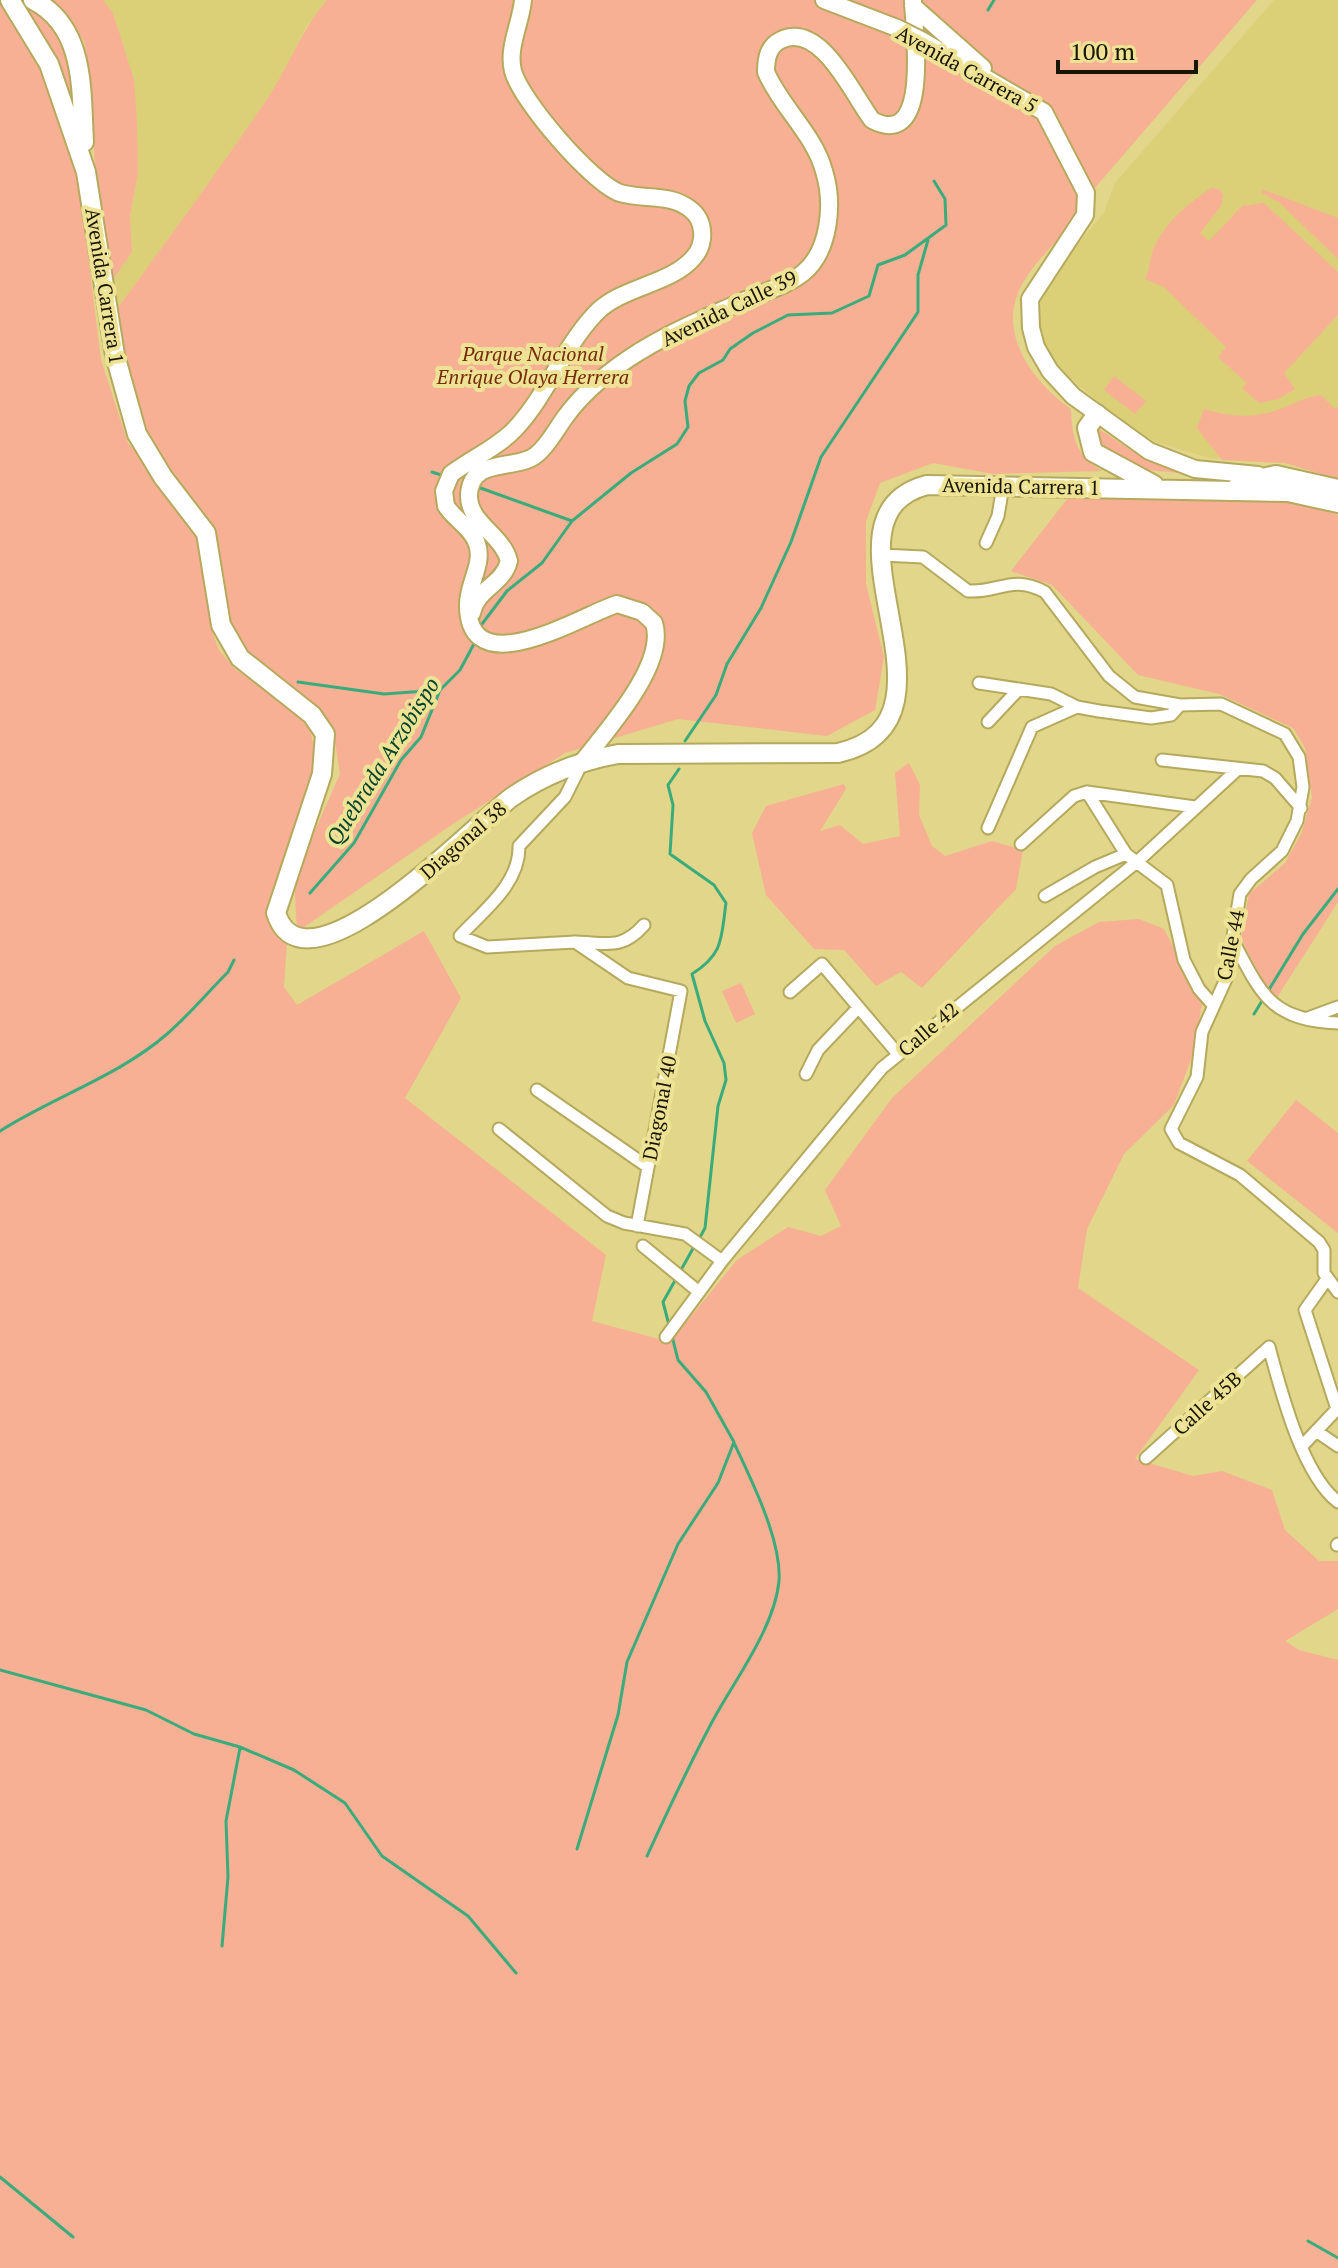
<svg xmlns="http://www.w3.org/2000/svg" width="1338" height="2268" font-family="'PT Serif',serif">
<rect width="100%" height="100%" fill="#e1d689"/>
<path fill="#dbcf78" d="M103,0H327L306,27L285,71L237,146L114,313L111,283L132,252L130,216L138,173L133,80L113,13Z
M1274,0H1338V479L1285,463L1209,458L1156,442L1119,419L1058,368L1046,347L1040,322L1041,294L1050,277L1104,213L1115,183Z"/>
<path fill="#f7b094" d="M0,0L54,87L78,174L101,360L128,443L201,531L213,634L219,650L235,669L297,714L310,730L318,763L267,904L272,927L287,941L284,987L297,1005L424,931L461,998L405,1098L606,1255L592,1321L670,1342L737,1260L788,1227L821,1236L841,1226L825,1190L892,1098L1055,946L1099,922L1139,919L1164,929L1202,1003L1195,1049L1174,1105L1124,1154L1087,1229L1078,1288L1199,1370L1135,1459L1193,1476L1222,1471L1272,1490L1285,1530L1319,1561H1338V1609L1285,1641L1299,1650L1338,1660V2268H0Z
M47,0H103L113,13L134,80L137,123L138,173L130,216L132,252L111,283L95,170L90,72L84,41L59,6Z
M327,0H1257L1081,204L1079,214C1060,240 1030,264 1018,293C999,338 1037,386 1071,409C1072,439 1076,455 1102,471L993,474L933,463L880,483L866,521V584L884,657L875,710L827,736L678,719L565,753L453,824L297,932L294,878L340,774L333,729L236,645L224,619L218,562L141,439L114,313C166,242 218,172 267,99C289,67 301,30 327,0Z
M24,5C74,30 72,73 77,123L55,61Z
M1211,188L1219,189L1223,195L1221,206L1200,233L1209,241L1242,206L1264,203L1338,272V315L1284,373L1295,389L1278,399L1259,403L1242,388L1247,383L1218,357L1226,347L1164,287L1145,279C1151,268 1149,259 1154,248C1166,221 1187,205 1211,188Z
M1264,190L1338,218V259L1280,203L1261,192Z
M1114,376L1146,401L1135,414L1104,390Z
M1321,395L1335,409L1338,407V479L1285,463L1222,460L1197,428L1204,409C1230,417 1255,419 1280,409C1295,404 1304,397 1321,395Z
M1099,429L1138,455L1190,474L1148,470L1102,453L1096,433Z
M1068,498H1209L1306,504L1338,515V902L1274,1002L1241,939L1249,894L1285,863L1302,832L1312,797L1305,748L1293,728L1219,694L1138,675L1052,585L1011,571Z
M909,763L920,785L919,815L932,846L945,856L992,841L1023,850L1016,889L922,988L901,972L876,986L844,950L814,949L766,895L752,833L766,806L844,784L846,789L820,831L840,825L863,844L900,836L895,773Z
M741,983L755,1014L736,1023L722,991Z
M1296,1100L1338,1133V1233L1247,1161Z"/>
<g fill="none" stroke-linecap="round" stroke-linejoin="round">
<path stroke="#3aac7c" stroke-width="3" d="M988,10L994,0
M432,472L444,476
M475,486L572,521
M482,624L507,591L542,563L572,521L631,473L677,444L688,427L685,401L689,386L699,373L723,360L730,349L753,333L788,315L832,313L869,296L878,265L905,255L946,225L945,199L934,181
M298,682L384,694L440,690
M685,741L716,695L727,664L761,608L791,542L821,457L918,312V275L928,240
M679,769L668,785L673,805L670,854L714,885L726,903C721,938 724,954 692,974L705,1021L724,1063L726,1080L718,1106L705,1228L699,1239
M310,893L354,843L401,760L421,737L440,690L460,670L475,642
M1254,1014L1303,934L1338,889
M0,1131C53,1097 119,1076 167,1034C189,1015 208,992 228,972L234,960
M669,1325L663,1302L695,1245
M0,1670L146,1710L194,1734L240,1747L294,1770L345,1803L382,1856L468,1916L516,1973
M577,1849L618,1715L627,1662L678,1544L718,1483L734,1442L706,1392L678,1360L672,1336
M647,1856C669,1808 691,1760 717,1713C738,1676 775,1625 779,1581C782,1541 751,1479 734,1443
M222,1946L228,1877L226,1821L240,1748
M0,2177L73,2237
M1308,2241L1338,2258"/>
<defs>
<path id="street" d="M986,543L998,516L1003,486
M882,555L923,557L968,591C999,593 1012,574 1045,592L1109,676L1135,697L1180,705L1221,704L1285,734L1299,757L1303,787L1297,821L1282,851L1251,879L1240,894L1226,979L1202,1032L1197,1077L1171,1129L1179,1143L1240,1175L1319,1242L1324,1250V1273L1338,1292
M979,683L1051,694L1077,707L1099,711L1151,718L1171,715L1180,705
M988,722L1019,689
M1162,760L1263,771L1275,778L1301,808
M583,761L565,797L519,846C520,884 483,911 460,936L487,947L575,942L628,978L681,991L637,1226
M1087,792L1126,854L1167,885L1184,960L1199,989L1213,1005
M988,828L1032,727L1077,707
M1021,844L1074,796L1087,792L1195,807
M1045,896L1095,867L1126,854
M1232,939C1261,993 1269,1020 1338,1023
M576,942C607,943 622,950 644,925
M790,992L822,964L898,1054
M1308,1018L1338,1007
M806,1074L818,1050L857,1009
M537,1090L648,1167
M499,1129L607,1216L624,1223L685,1234L722,1261
M643,1246L699,1292
M1327,1279L1305,1310L1337,1409
M666,1337L722,1261L882,1068L1138,861L1238,769
M1316,1431L1338,1446
M1303,1445L1338,1408
M1146,1458L1269,1347C1281,1391 1302,1474 1338,1502
M1337,1545L1338,1544"/>
<path id="secondary" d="M523,0C521,23 507,48 513,71C521,101 592,183 620,193C643,200 670,193 690,209C705,220 706,243 694,257C671,285 621,286 595,314C563,348 547,395 515,429C498,447 471,459 451,474L444,491L446,506C455,520 472,528 477,544C484,563 468,584 468,604C467,688 584,614 617,604L642,612L654,623C667,664 608,729 583,761
M824,0L897,28
M913,6L983,68
M921,40L1044,112L1086,193L1085,215L1030,299L1031,328L1036,347L1050,371L1073,396L1149,451L1195,469L1258,475
M472,613C477,588 503,585 509,561C503,535 468,523 469,495C471,456 516,471 536,455C549,445 556,429 566,416C582,394 606,374 628,359C665,334 707,317 748,299C766,291 788,285 803,273C830,251 834,203 824,171C814,134 781,107 766,72C766,59 768,46 781,40C821,21 853,95 872,120C933,152 913,25 913,0"/>
<path id="primary" d="M10,0L49,64L86,172L115,355L137,434L163,477L206,533L221,625L240,658L312,715L325,734L322,774L276,913C305,1005 480,819 512,797C544,775 579,761 618,754L838,753C980,721 805,517 927,485L1288,492L1338,503
M33,0C86,27 81,91 84,142
M1097,414L1087,428L1093,452L1154,485
M1239,483L1276,475L1338,489"/>
</defs>
<use href="#street" stroke="#b4a95d" stroke-width="15"/>
<use href="#secondary" stroke="#b4a95d" stroke-width="20"/>
<use href="#primary" stroke="#b4a95d" stroke-width="22"/>
<use href="#street" stroke="#fff" stroke-width="11"/>
<use href="#secondary" stroke="#fff" stroke-width="16"/>
<use href="#primary" stroke="#fff" stroke-width="18"/>
<defs>
<path id="secondary-bridge" d="M897,28L921,40"/>
</defs>
<use href="#secondary-bridge" stroke="#b4a95d" stroke-width="20" stroke-linecap="butt"/>
<use href="#secondary-bridge" stroke="#fff" stroke-width="16"/>
</g>
<g text-anchor="middle" dominant-baseline="central" stroke-width="8" stroke-linejoin="round" paint-order="stroke">
<g font-size="20" fill="#181500" stroke="#eee395">
<text transform="translate(967 69) rotate(29)">Avenida Carrera 5</text>
<text transform="translate(105 286) rotate(81)">Avenida Carrera 1</text>
<text transform="translate(729 308) rotate(-26)">Avenida Calle 39</text>
<text transform="translate(1021 486) rotate(1)">Avenida Carrera 1</text>
<text transform="translate(463 840) rotate(-41)">Diagonal 38</text>
<text transform="translate(1230 945) rotate(-79)">Calle 44</text>
<text transform="translate(928 1029) rotate(-40)">Calle 42</text>
<text transform="translate(659 1108) rotate(-79)">Diagonal 40</text>
<text transform="translate(1207 1403) rotate(-42)">Calle 45B</text>
</g>
<g font-size="20" font-style="italic" fill="#762c0a" stroke="#eee395">
<text x="533" y="353">Parque Nacional<tspan x="533" dy="23">Enrique Olaya Herrera</tspan></text>
</g>
<g font-size="22" font-style="italic" fill="#00432b" stroke="#eee395">
<text transform="translate(382 761) rotate(-58)">Quebrada Arzobispo</text>
</g>
</g>
<path d="M1058 60v12h138v-12" fill="none" stroke="#181500" stroke-width="4"/>
<text x="1070" y="60" font-size="24" fill="#181500" stroke="#eee395" stroke-width="6" paint-order="stroke">100 m</text>
</svg>
